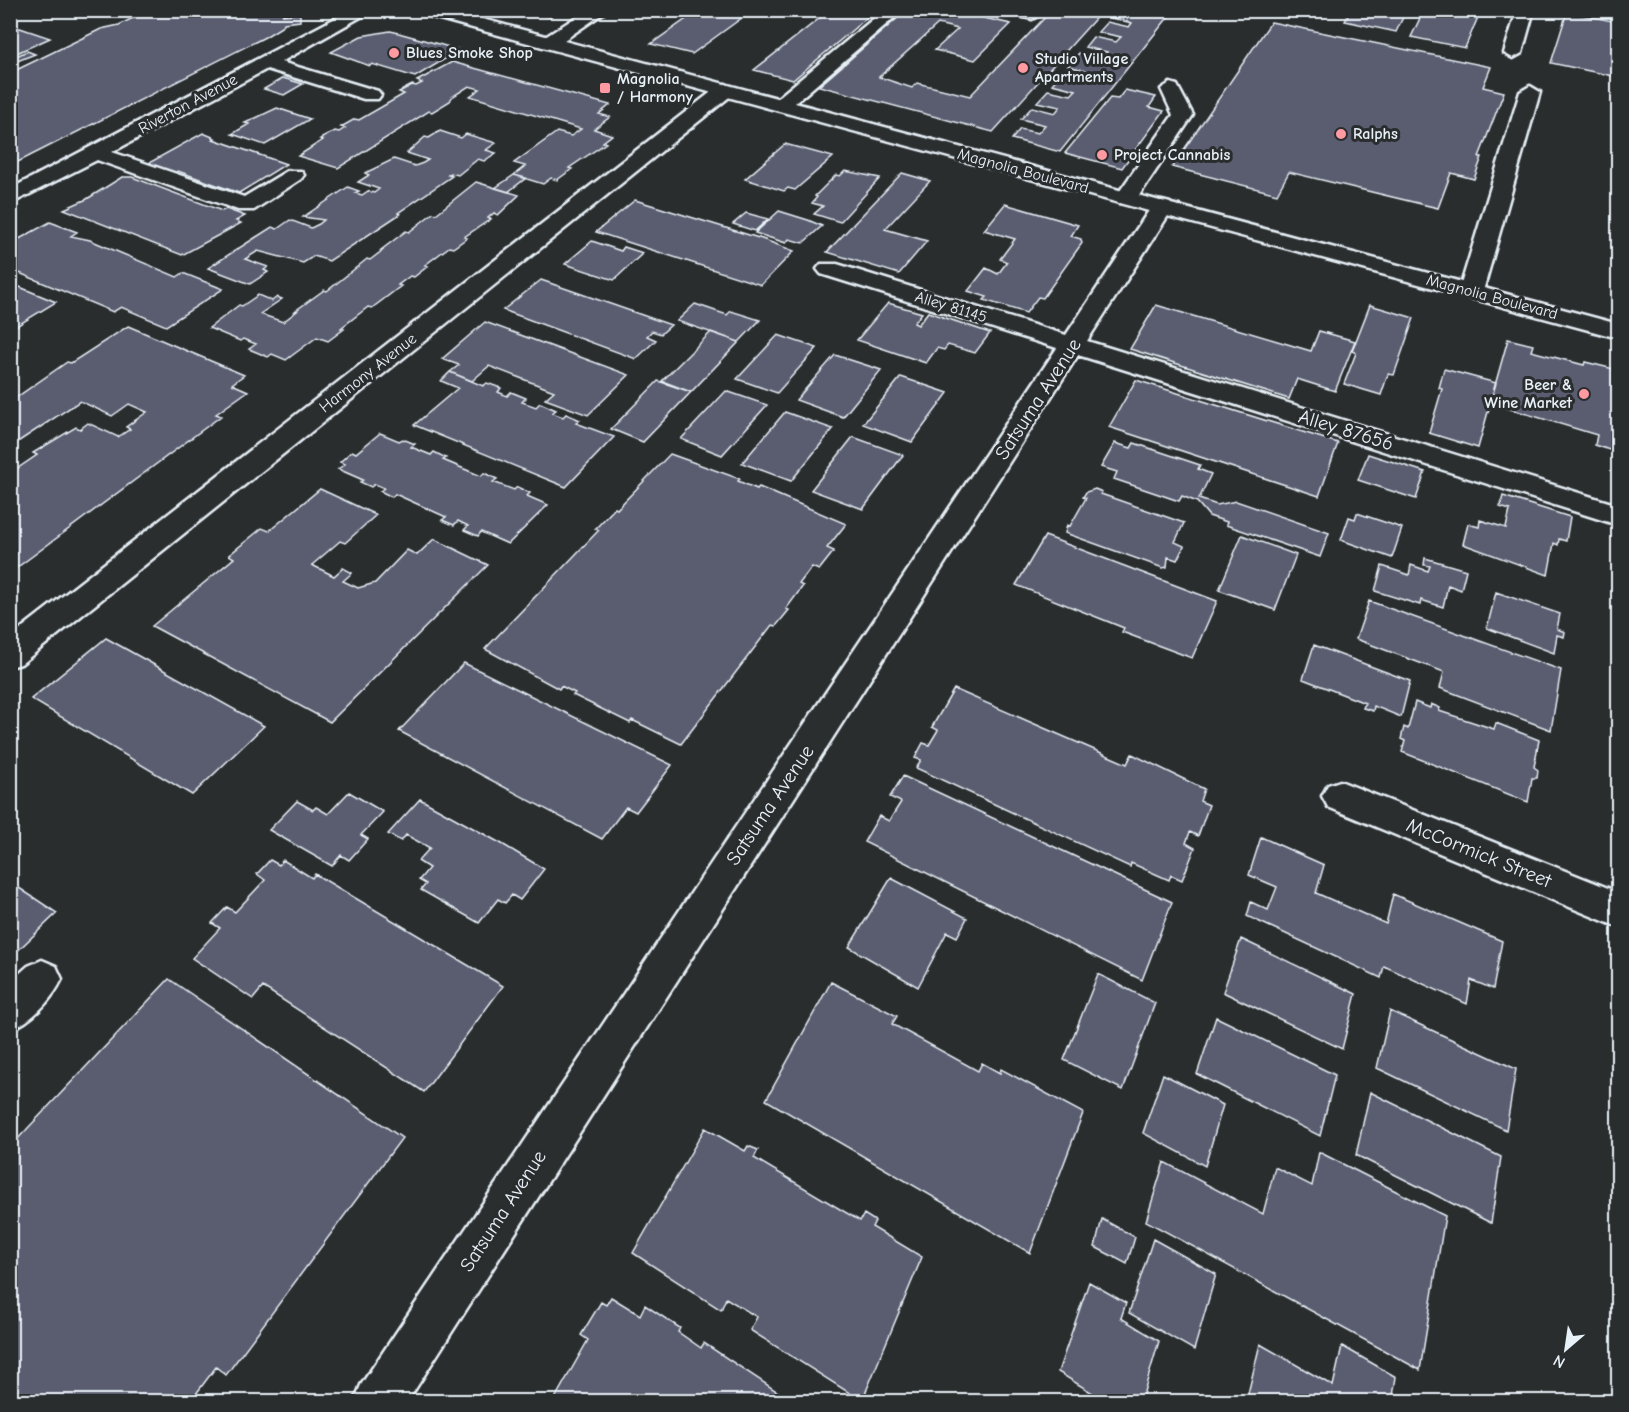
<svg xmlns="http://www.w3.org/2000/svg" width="1629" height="1412" font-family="'Comic Neue',sans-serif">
<rect width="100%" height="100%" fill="#2a2d2e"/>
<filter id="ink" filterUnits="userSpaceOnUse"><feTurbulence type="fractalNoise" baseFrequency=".0167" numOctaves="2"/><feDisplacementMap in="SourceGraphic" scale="12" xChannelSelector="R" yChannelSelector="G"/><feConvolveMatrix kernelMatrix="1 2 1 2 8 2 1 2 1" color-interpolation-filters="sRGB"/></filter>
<g filter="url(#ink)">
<path fill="#5a5d6f" stroke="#e8f1f8" stroke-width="1.5" d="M149,10H291L282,15L300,14V21L284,23L283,26L265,37L10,166V73L101,29L119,25Z
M523,10H561L550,17Z
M699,10L750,12L692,54L651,44Z
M830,10H876L793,80L754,70Z
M907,10H948L1011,24L975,60L935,50L958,29L938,24L879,77L912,88L917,83L970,96L1052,10H1103L993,132L819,86Z
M1117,10H1174L1060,152L1012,139L1020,129L1038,133L1045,125L1021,119L1032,107L1055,113L1060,107L1037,102L1048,90L1071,95L1076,90L1052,84L1062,73L1085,78L1091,72L1068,66L1079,53L1102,59L1107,52L1085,47L1093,37L1116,42L1121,37L1098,32L1107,22L1129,27L1132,23L1111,18Z
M1351,10H1394L1405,13L1396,32L1345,21Z
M1424,10H1481L1465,48L1411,37Z
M1567,12L1618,22V77L1551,63Z
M1271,22L1491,67L1483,87L1504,92L1479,157H1482L1474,179L1451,173L1438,208L1289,172L1277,194L1172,167Z
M20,28L50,38L10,56V32Z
M390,31L395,32L460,50L415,77L372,64L370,66L331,52L361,36Z
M27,51L35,54L10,64V59Z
M452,62L610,105L599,114L610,117L594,129L612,135L603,142L606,143L569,168L572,169L557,180L551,178L543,184L514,175L525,166L514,163L557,132L571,136L581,129L470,96L480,89L469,86L452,97L450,101L432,112L429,111L338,168L298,156L323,140L320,139L335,131L339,132L345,128L341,127L355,119L359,120L404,94L399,92L412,85L416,86L422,83L417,81Z
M283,78L303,84L284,95L264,89Z
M1125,90L1156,97L1149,107L1164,111L1122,168L1065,153L1110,98L1118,99Z
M277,108L310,119L265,145L232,134L249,124L245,123Z
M440,131L461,138L466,134L496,143L486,150L496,153L484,161L478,159L458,175L451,173L448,175L452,176L398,213L400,214L329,261L314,256L303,263L258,251L245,259L268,267L264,270L268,272L250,284L208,268L272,227L277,229L290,220L311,228L319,224L324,220L303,217L348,187L359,191L355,193L362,195L368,191L374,193L379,189L358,182L369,175L365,173L394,159L415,166L423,163L428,160L407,153L425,137L429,138Z
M203,133L215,138L213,139L286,164L239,193L178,171L174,173L147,164Z
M785,144L833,157L795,190L788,188L784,191L745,179Z
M845,171L880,178L840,222L814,214L823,206L812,203L817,197L815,196L836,175L840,176Z
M902,173L930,181L885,229L927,241L899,274L827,252Z
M514,175L526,178L508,192L495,188Z
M122,177H132L222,211L226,209L245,216L236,221L241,223L182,255L64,209L87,199Z
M476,182L519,195L498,215L494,213L488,218L491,219L464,237L467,238L453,248L449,247L425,265L428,266L414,277L410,276L398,285L401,286L372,308L368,307L341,328L344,329L328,341L317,337L286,360L272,354L268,357L249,349L256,344L243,339L240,341L209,328L239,305L242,306L258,295L272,301L277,297L282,299L260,314L283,322L297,311H295L324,290L327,291L367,259L370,260L383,250H381L406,231L409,232L433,213L436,214Z
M635,200L762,239L794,251L761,285L596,232Z
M1005,204L1078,225L1071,236L1081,239L1082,243L1043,298L1038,297L1026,313L984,300L987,297L968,291L986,268L998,274L1007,262L1000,259L1015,239L984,230Z
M779,211L808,220L822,226L803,243L789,239L786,243L755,233Z
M746,213L768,219L755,231L733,224Z
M50,222L77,232L71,236L90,240L177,277L183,273L223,289L166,326L121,307L113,312L12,270L14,268L10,267V244Z
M592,241L621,251L624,247L643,253L614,280L565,264Z
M541,280L671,325L661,334L652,331L647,336L656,340L636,359L503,310Z
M10,283L56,302L10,330Z
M888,303L922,313L914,323L918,325L928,312L990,333L975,353L948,345L944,350L937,348L926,363L857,340Z
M695,304L727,315L731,311L760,320L739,342L677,321Z
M1156,305L1311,351L1319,331L1355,341L1335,391L1297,379L1289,399L1130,349Z
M1370,305L1414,318L1394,375L1388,374L1381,395L1344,384L1356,353L1352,351Z
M485,322L629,375L588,415L545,399L554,391L489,366L472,381L450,372L459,365L442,359Z
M128,326L244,375L232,384L248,391L216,414L221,416L15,569L10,568V470H15L37,455L33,453L76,427L80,429L88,423L118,437L130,429L126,427L147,412L129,404L112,416L80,401L10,447V402L67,362L71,363Z
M711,332L739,342L691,392L662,381Z
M778,335L817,348L777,393L737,379Z
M1508,339L1533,345L1531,351L1584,365L1585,362L1618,370V453L1595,445L1597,435L1490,403Z
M835,355L881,370L843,417L796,400Z
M1444,369L1496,383L1478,448L1429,433L1442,389L1439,388Z
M450,372L483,386L487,383L501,388L498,392L507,396L511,392L526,398L522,402L536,407L540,403L556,410L552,413L563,417L566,414L580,420L576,423L614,437L566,487L414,425L458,388L441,381Z
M901,377L948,393L912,442L863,424Z
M1136,380L1338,443L1319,496L1109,427Z
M658,381L691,392L643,442L611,429Z
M726,391L767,405L722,455L681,439Z
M785,412L833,429L791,481L742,463Z
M380,433L399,441L403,439L415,444L411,447L431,455L434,452L446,458L443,460L481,476L484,473L497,479L493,482L514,490L517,487L530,493L527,496L548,505L508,544L481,532L478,536L464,530L468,526L458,521L454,525L442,520L446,517L395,494L392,497L380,491L384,488L375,484L371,487L360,482L363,480L338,469L345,464L340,462L352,451L356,453Z
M853,437L903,455L863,509L811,490Z
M1115,443L1131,448L1134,443L1200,465L1198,469L1211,474L1199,499L1217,505L1236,501L1329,533L1320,557L1226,525L1227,522L1209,516L1197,502L1182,496L1179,501L1114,479L1117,472L1101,467Z
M670,454L740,479L738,481L757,489L759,487L846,524L827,548L834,551L819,570L812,567L799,584L803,586L786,609L789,610L776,626L772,625L681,744L632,720L630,723L573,695L575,693L561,686L559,689L485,649L599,530L595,529L615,508L617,509Z
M1368,454L1425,472L1416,499L1358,480Z
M320,489L376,515L345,543L340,541L312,565L334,576L343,568L352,573L343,581L358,588L375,583L407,550L417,555L434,539L488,565L330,722L152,626L234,558L229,555L262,528L269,531Z
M1095,489L1102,492L1101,494L1184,523L1175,542L1184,546L1177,560L1168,557L1167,567L1163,568L1065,533L1067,525L1070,526L1086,498L1083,497L1086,492Z
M1503,496L1570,517L1566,541L1559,539L1558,545L1554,543L1548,575L1463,544L1468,524L1479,527L1480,520L1506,528L1510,510L1500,507Z
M1357,513L1402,528L1392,558L1341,540L1349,517L1355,519Z
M1242,535L1296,555L1275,610L1219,590Z
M1045,536L1217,601L1192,658L1122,632L1124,628L1016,585Z
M1425,558L1466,570L1461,590L1448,585L1443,607L1421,600L1420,605L1375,591L1382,566L1409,575L1411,565L1428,571L1430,566L1424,565Z
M1496,592L1560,614L1557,629L1565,632L1564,637L1557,635L1554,653L1487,628Z
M1369,601L1561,670L1551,730L1440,688L1444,672L1356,639Z
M106,638L264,726L192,795L31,699Z
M1314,645L1410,681L1401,717L1374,706L1373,711L1363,708L1365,703L1303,679Z
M464,663L672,765L636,812L626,807L602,839L399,731Z
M954,689L1127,764L1132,754L1204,789L1200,801L1209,805L1198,836L1190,832L1186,843L1195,848L1182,880L1171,875L1169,880L1131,863L1130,867L916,768L921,760L915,758L923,743L929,745L938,730L932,727Z
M1415,702L1430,708L1431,704L1440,708L1439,711L1494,729L1496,723L1539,740L1534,767L1538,770L1537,778H1532L1528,802L1402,752L1405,741L1401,739L1404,727L1408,729Z
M903,776L1172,902L1142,980L864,842L879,816L889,821L901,802L890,797Z
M349,792L383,812L361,835L368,839L349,860L341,855L332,866L269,830L297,801L313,810L316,807L328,814Z
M420,799L502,844L544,869L520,900L512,895L505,903L498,899L479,923L421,890L426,884L419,880L429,868L418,861L430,848L406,835L401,841L388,834Z
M1261,837L1324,865L1316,893L1386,924L1393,894L1502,941L1493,989L1471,980L1467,1004L1384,966L1381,978L1247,916L1251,902L1268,910L1277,887L1249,875Z
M270,860L279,865L283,860L312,878L315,874L503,986L424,1092L263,987L253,999L192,958L220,928L212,923L227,907L235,912L265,880L257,874Z
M891,878L967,918L957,937L947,932L918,987L849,947Z
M10,882L57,913L10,958Z
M1241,939L1356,994L1342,1049L1223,992Z
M1098,974L1155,1003L1123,1090L1064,1060Z
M169,979L402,1138L226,1375L216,1367L190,1402H10V1147Z
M831,982L897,1016L892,1024L978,1071L982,1063L1000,1073L1001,1069L1083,1113L1030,1253L766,1100Z
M1390,1011L1516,1069L1506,1130L1377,1068Z
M1216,1017L1335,1075L1320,1136L1197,1074Z
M1163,1074L1223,1105L1205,1166L1143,1133Z
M1370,1092L1501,1157L1491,1223L1356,1155Z
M705,1128L745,1151L748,1146L758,1150L754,1158L860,1221L864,1214L875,1221L872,1227L922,1257L862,1401L750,1330L757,1317L726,1298L721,1310L633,1253Z
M1319,1152L1445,1216L1420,1370L1146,1221L1164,1162L1263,1214L1275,1167L1312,1186Z
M1102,1219L1135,1237L1127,1264L1095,1247Z
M1153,1239L1216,1274L1194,1350L1129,1313Z
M1089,1282L1126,1303L1121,1318L1159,1341L1141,1402H1107L1058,1372Z
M611,1297L640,1315L645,1305L680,1328L678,1332L701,1348L704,1343L793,1402H553L588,1340L581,1335L601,1302L606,1305Z
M1260,1344L1333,1386L1342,1346L1396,1377L1392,1402H1246Z"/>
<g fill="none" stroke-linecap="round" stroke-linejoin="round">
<defs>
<path id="minor" d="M351,10H373L281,62L378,91L381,95L378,99H364L267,69L112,152L244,197L287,171H301L304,175L301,179L254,210H238L97,160L10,204V189Z
M587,10H608L554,47H542L539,43L542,39Z
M884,10H903L788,109H774L771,105L774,101Z
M1009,10H1038L1041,14L1032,19L1011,14Z
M1517,10H1534L1522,53L1513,58L1504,53Z
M1170,83L1177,85L1193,115L1134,203H1118L1115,198L1173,115L1161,89Z
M726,84L735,90L733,94L21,664L10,667V637L719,86Z
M1530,86L1540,92L1483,291L1479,296H1463L1459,291L1520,92Z
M1162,201L1170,203L1173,208L1087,341L1618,505V525L1078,355L407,1402H354L361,1385L1057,348L821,274L817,269L821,264H837L1066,335L1154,203Z
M1340,781L1618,892V927L1328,807L1322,796L1328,785Z
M42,960L56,966L62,979C52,1000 32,1021 10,1030V982L28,966Z"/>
<path id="major" d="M419,10H449L1618,324V338L421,14Z"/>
</defs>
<use href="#minor" stroke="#e8f1f8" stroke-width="5"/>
<use href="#major" stroke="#e8f1f8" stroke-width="5"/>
<use href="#minor" fill="#2a2d2e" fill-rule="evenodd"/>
<use href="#major" fill="#2a2d2e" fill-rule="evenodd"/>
</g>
</g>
<g fill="#ff9aa2" stroke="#2a2d2e" stroke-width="2">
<circle cx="394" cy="53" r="6"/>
<circle cx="1023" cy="68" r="6"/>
<rect x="599" y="82" width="12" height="12" rx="3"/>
<circle cx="1341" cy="134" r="6"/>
<circle cx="1102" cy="155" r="6"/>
<circle cx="1584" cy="394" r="6"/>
</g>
<g text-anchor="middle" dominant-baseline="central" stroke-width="6" stroke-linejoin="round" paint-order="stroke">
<g font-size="16" font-weight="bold" fill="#e8f1f8" stroke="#2a2d2e" text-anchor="start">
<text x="406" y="53">Blues Smoke Shop</text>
<text x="1035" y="59">Studio Village<tspan x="1035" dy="18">Apartments</tspan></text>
<text x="617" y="79">Magnolia<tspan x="617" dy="18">/ Harmony</tspan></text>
<text x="1353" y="134">Ralphs</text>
<text x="1114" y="155">Project Cannabis</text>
<text x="1572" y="385" text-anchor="end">Beer &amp;<tspan x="1572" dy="18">Wine Market</tspan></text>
</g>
<g font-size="16" fill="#e8f1f8" stroke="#2a2d2e">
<text transform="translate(188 104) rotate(-28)">Riverton Avenue</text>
<text transform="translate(1023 171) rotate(15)">Magnolia Boulevard</text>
<text transform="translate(1492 297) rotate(15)">Magnolia Boulevard</text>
<text transform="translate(951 307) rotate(17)">Alley 81145</text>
<text transform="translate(368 373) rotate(-38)">Harmony Avenue</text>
</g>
<g font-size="20" fill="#e8f1f8" stroke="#2a2d2e">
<text transform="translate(1038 399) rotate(-57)">Satsuma Avenue</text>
<text transform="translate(1346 430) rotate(17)">Alley 87656</text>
<text transform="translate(770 805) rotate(-56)">Satsuma Avenue</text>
<text transform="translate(1479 853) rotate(22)">McCormick Street</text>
<text transform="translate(503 1211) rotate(-57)">Satsuma Avenue</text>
</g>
</g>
<rect width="1629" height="1412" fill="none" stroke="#2a2d2e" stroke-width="36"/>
<rect x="18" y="18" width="1593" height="1376" fill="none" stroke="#e8f1f8" stroke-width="2" filter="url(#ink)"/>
<g transform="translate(1566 1349) rotate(209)" stroke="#2a2d2e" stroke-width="4.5" paint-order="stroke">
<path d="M0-4.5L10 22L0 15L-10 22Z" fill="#e8f1f8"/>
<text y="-9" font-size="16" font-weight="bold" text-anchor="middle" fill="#e8f1f8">N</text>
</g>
</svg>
